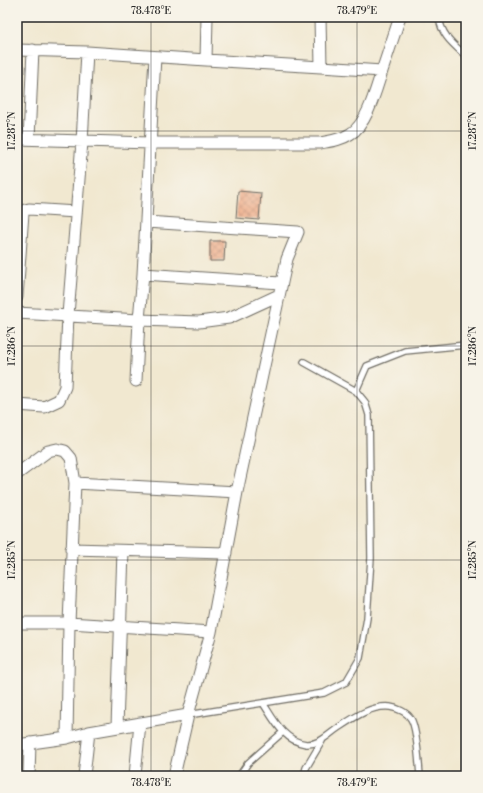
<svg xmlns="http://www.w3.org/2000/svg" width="483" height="793" font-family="'Libre Bodoni',serif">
<defs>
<pattern id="building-cross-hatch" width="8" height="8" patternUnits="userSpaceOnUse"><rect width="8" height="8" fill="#efaf8c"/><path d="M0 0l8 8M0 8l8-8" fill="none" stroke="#c28f73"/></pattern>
</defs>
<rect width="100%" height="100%" fill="#f7f3e8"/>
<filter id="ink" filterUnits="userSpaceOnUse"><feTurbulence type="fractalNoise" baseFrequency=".025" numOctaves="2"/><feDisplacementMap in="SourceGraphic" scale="8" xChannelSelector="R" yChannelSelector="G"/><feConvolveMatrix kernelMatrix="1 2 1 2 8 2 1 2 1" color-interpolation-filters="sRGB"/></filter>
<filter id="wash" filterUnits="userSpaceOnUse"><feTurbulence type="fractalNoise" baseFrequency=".012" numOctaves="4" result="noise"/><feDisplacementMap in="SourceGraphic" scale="16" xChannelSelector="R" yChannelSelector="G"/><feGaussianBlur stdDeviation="0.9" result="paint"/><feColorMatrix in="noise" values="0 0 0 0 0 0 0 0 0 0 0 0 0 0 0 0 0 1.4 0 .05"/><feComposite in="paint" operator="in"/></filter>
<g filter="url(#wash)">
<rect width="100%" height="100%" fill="#f1e8d0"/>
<g id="blocks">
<path fill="url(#building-cross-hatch)" d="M238,191L261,193L259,220L236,218Z
M210,241H225L224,261H210Z"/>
</g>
</g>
<g filter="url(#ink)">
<use href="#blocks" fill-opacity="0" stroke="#706d65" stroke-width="1"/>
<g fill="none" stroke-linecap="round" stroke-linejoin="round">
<defs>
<path id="service" d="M439,17C441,35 453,44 466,56
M356,391L367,366L405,351L466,345
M263,703C274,720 284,741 306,744C319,745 328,735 338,728C353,718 371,705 390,707C397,708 407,712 411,719C417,728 419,764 420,776
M188,715L324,693L346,682L360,658L367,618L371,558L369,415L365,402L356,391L304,362
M239,776L248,763L283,732
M304,776L306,768L322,741"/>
<path id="minor" d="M17,50L87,52L206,60L207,17
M155,57L143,274L281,283
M206,60L321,67
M382,71L400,17
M17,139L150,143H320C331,141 341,140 350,134C367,125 376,89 382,71L321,67L320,17
M29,139L33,50
M146,222L298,232L287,259L237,492L211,632L188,715L174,776
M17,297L23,213L25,210L29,209L76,212
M17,313L139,320L143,274
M136,381L139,320L199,322L229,318L279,295
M17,405L44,407L59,400L65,387L68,315L82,142L87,52
M17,474L48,451L57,449L65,451L71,458L75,483L237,492
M71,549L226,553
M17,623H69L211,632
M117,727L123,551
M67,738L69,623L75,483
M17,745L67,738L89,732L188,715
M29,776L30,743
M84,776L89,732
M135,776L140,723"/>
</defs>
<use href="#service" stroke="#706d65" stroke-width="8"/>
<use href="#minor" stroke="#706d65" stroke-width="13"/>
<use href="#service" stroke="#fff" stroke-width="5.5"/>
<use href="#minor" stroke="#fff" stroke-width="11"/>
</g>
</g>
<path fill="none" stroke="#2b2b2b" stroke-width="1" stroke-opacity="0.45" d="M151,17V776M357,17V776M17,131H466M17,346H466M17,560H466M17,775H466"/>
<rect width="483" height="793" fill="none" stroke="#f7f3e8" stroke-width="44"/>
<rect x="22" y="22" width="439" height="749" fill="none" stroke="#2b2b2b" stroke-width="1.5"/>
<g font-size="10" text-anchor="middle" fill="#2b2b2b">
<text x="151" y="14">78.478°E</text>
<text x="357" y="14">78.479°E</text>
<text transform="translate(11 131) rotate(-90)" y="4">17.287°N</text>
<text transform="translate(472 131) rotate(-90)" y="4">17.287°N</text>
<text transform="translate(11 346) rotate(-90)" y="4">17.286°N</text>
<text transform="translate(472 346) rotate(-90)" y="4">17.286°N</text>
<text transform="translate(11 560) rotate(-90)" y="4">17.285°N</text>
<text transform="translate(472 560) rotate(-90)" y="4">17.285°N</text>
<text x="151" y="786">78.478°E</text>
<text x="357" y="786">78.479°E</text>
</g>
</svg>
